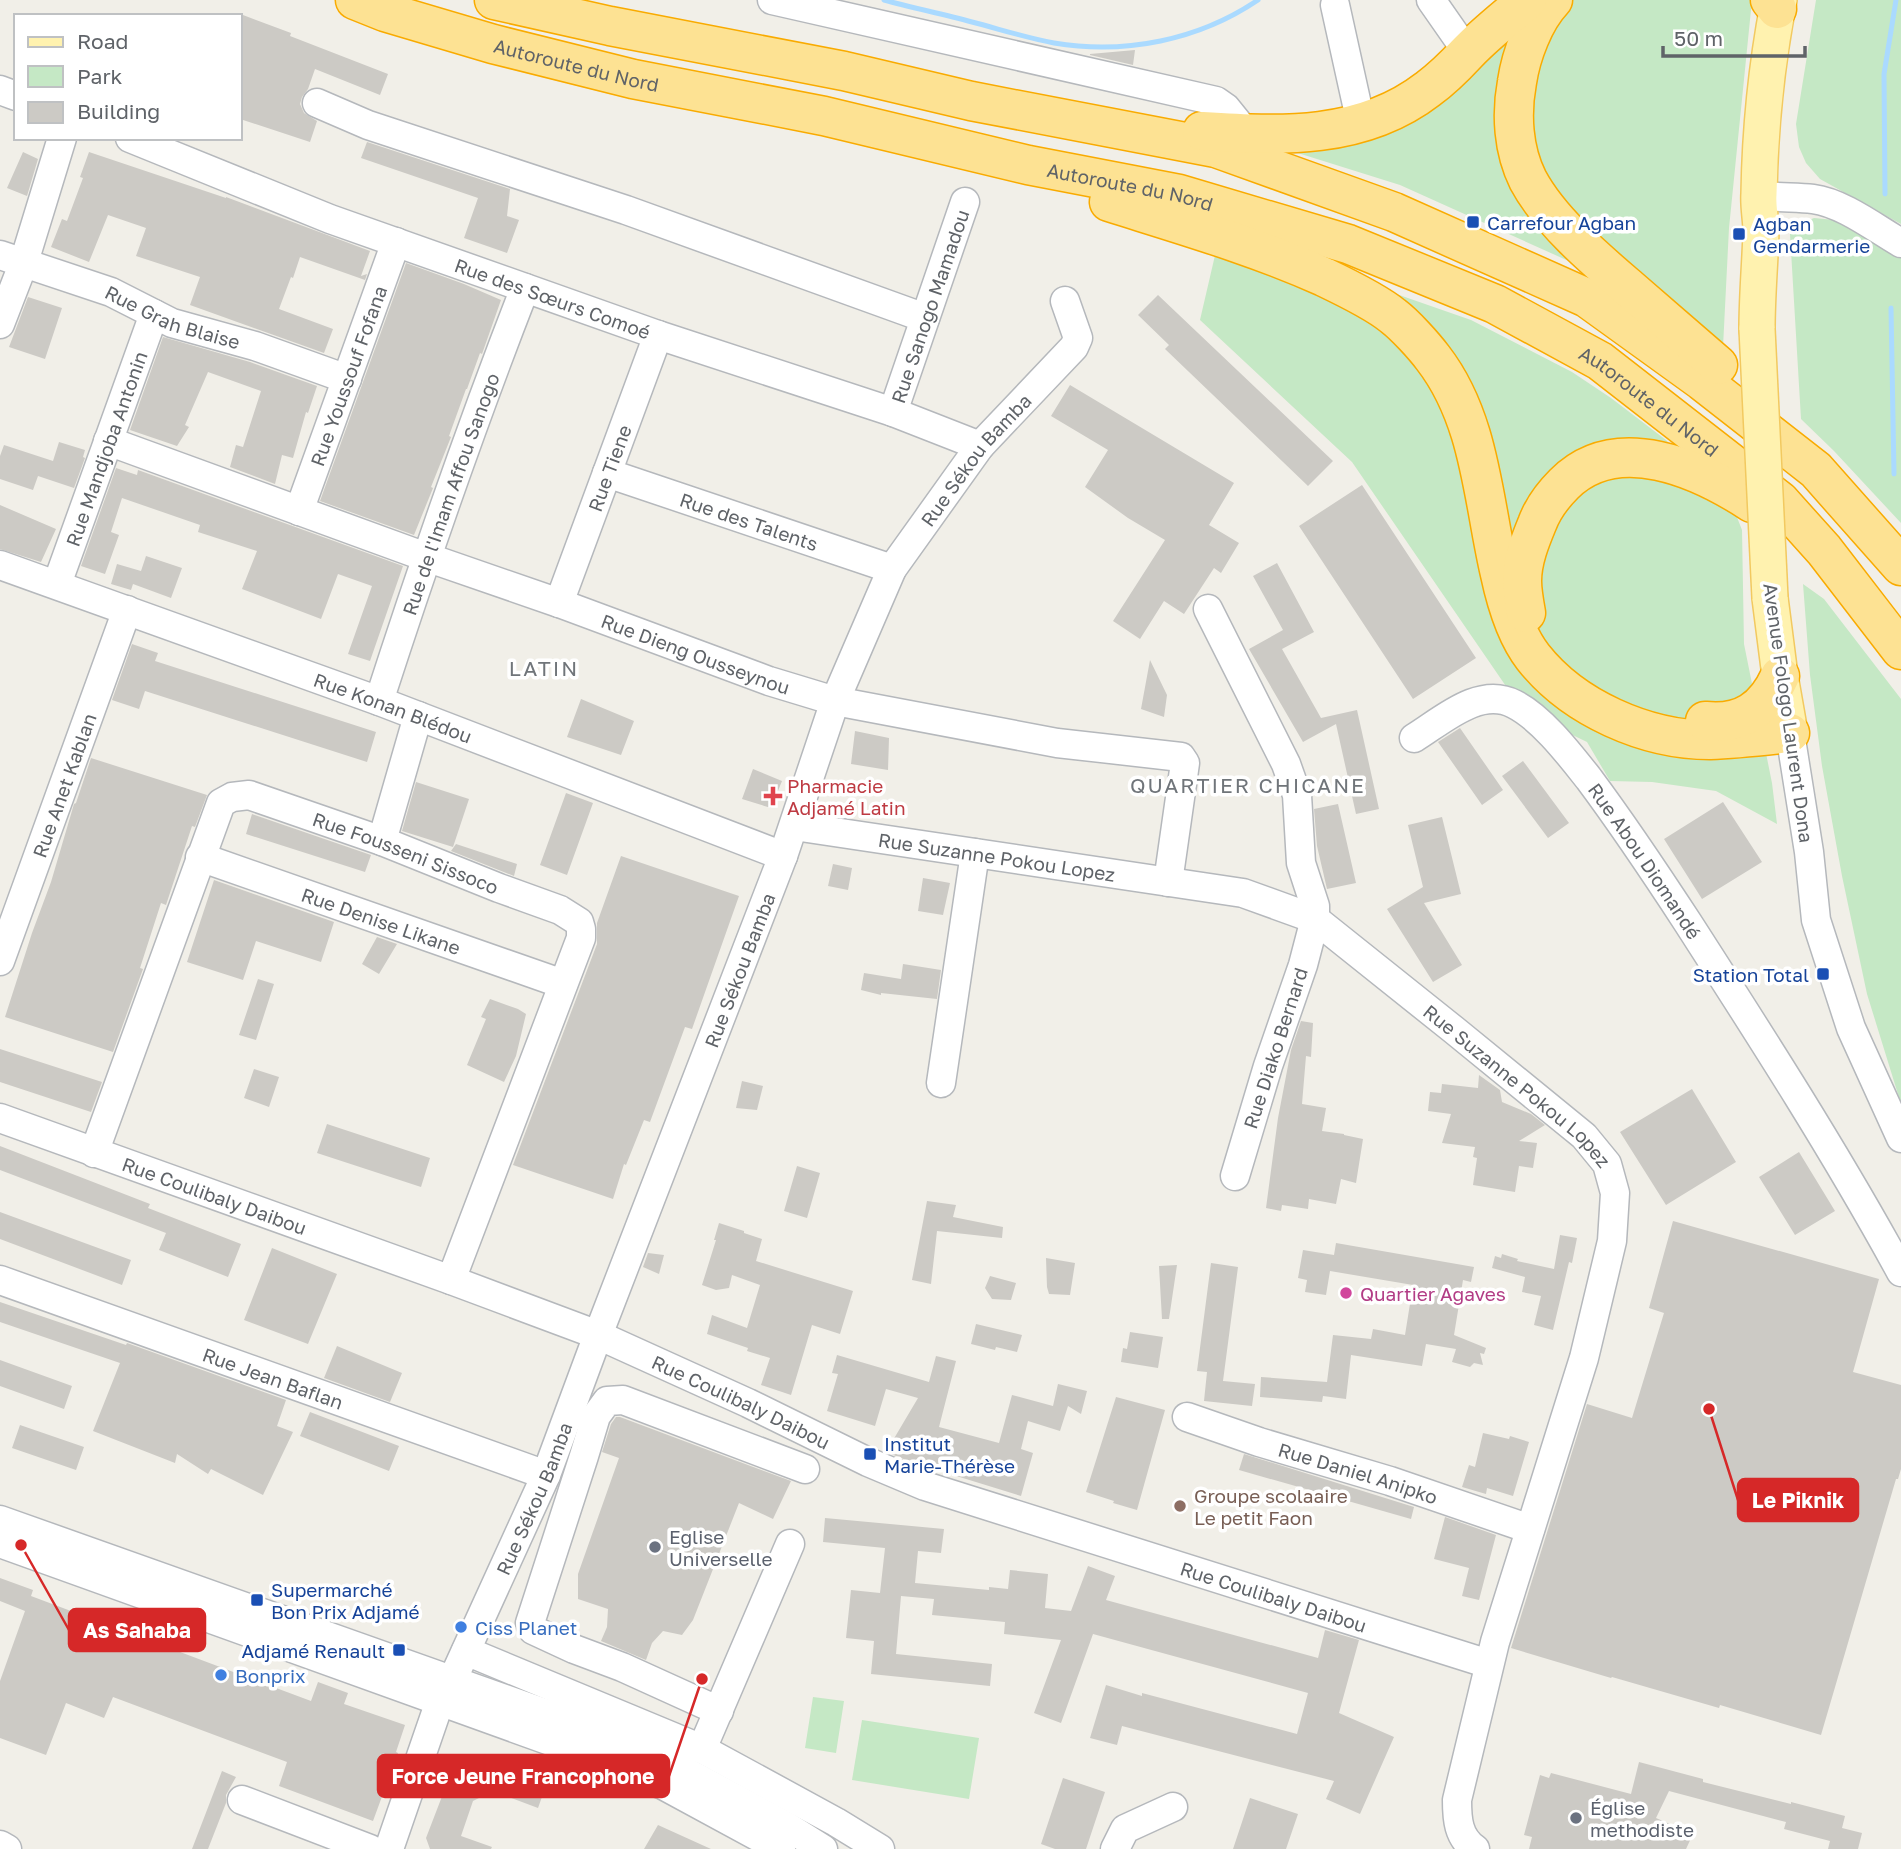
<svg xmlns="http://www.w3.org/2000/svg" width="1901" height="1849" font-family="'Golos Text',sans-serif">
<rect width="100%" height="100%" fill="#f1efe8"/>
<path fill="#c5e8c5" d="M1572,0H1752L1729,228L1723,347L1616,259L1548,184L1532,146L1529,74L1558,16Z
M1816,0H1901V224L1820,179L1806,163L1799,147L1796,124Z
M1509,34L1500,128L1573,263L1400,185L1285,149Z
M1814,218L1835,220L1901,258V523L1834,451L1801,419L1790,234L1800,224Z
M1216,251L1382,289L1471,320L1572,372L1611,398L1666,440L1733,507L1742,530L1744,644L1772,783L1777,824L1716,791L1652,782L1610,781L1587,742L1523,711L1352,462L1200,320Z
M1803,584L1824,599L1901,699V1104L1867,994L1842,876L1822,766L1810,675Z
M813,1697L844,1701L836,1753L805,1748Z
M862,1720L979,1738L969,1799L852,1780Z"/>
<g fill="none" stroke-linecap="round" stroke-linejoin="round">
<path stroke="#aadaff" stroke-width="5" d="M884,0C913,8 943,14 972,22C999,29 1027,38 1054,43C1125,55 1199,40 1258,0
M1885,194L1884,74L1896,0
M1891,308L1894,474"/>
</g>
<path fill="#cccac5" d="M243,15L291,33L290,36L388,74L380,95L315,69L308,89L302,97L300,104L304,113L317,121L310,142L240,119V24Z
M1135,50L1133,65L1090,55V54Z
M367,142L510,189L507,216L519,220L507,253L464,238L478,198L361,158Z
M23,152L38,159L27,196L7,188Z
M89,152L226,198V197L370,251L361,276L367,274L365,280L300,257L293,278L291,277L279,309L333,329L324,353L190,305L200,277L136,256L146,228L108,215L89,262L51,247L62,219L67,221L83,178L80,177Z
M406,263L464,284L501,300L482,354L480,353L467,389H466L449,436L451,437L431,487L433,488L414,535L320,501Z
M1158,295L1333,461L1308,486L1165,349L1169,345L1138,315Z
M28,297L62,308L45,359L9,347Z
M163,337L250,362L317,386L308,413L306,412L293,458L282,455L275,484L230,467L236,445L243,447L261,391L208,372L185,425L189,427L177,446L130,430Z
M1070,385L1234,483L1209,525L1239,543L1221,573L1214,568L1184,614L1164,601L1140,639L1113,621L1165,540L1128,518L1085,487L1108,450L1051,416Z
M59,442L85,450L83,457L85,458L74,488L38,476L33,490L0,479V456L4,445L53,461Z
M116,468L137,475L138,470L403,566L370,661L348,654L372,586L338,574L321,619L242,589L257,551L198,532L200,525L122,498L111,532L119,535L105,574L81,566Z
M1362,485L1476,658L1413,699L1299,526Z
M0,505L56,529L41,562L0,549Z
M146,556L182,568L171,598L133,584L131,590L111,584L117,564L141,571Z
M1277,563L1314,632L1282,649L1321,718L1357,710L1379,809L1356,814L1336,724L1303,742L1249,649L1283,630L1253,576Z
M132,644L158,653L155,661L376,732L367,762L145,691L139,709L112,700Z
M1150,660L1167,695L1164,717L1141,709Z
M581,699L634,721L621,755L567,737Z
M1460,728L1503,790L1482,805L1438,742Z
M855,731L889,738L888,770L851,764Z
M91,758L207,795L195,827L192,826L166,905L161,903L140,968L143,969L113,1052L5,1017L32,933L51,882L74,804L76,803Z
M1523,761L1569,823L1548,838L1502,776Z
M753,769L782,781L771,808L742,799Z
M416,782L469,799L453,847L402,831Z
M566,793L593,803L567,875L540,865Z
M1723,802L1762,862L1702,899L1664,839Z
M1338,804L1356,883L1327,889L1317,846L1314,809Z
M252,814L371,855L365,872L246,834Z
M1442,817L1461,894L1424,903L1462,965L1433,982L1387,909L1423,887L1408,825Z
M456,844L517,864L514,876L451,851Z
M621,856L739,896L692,1029L685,1027L650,1122L644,1120L626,1165L624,1164L613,1199L513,1165L597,944V923Z
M833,864L852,868L848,890L828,886Z
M923,878L950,883L943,915L918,911Z
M214,880L334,922L321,962L256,941L243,980L187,962Z
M377,937L397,944L379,974L362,964Z
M903,964L941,970L937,999L881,993V995L861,990L864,973L901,979Z
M258,979L274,984L256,1040L239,1035Z
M490,999L518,1009L526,1014L516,1056L504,1082L467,1065L486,1019L481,1017Z
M1301,1021L1313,1023L1311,1057L1306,1056L1302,1104L1326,1108L1322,1131L1344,1134V1135L1363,1139L1356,1183L1341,1179L1336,1204L1309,1199L1308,1209L1282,1205L1281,1211L1266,1208L1278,1118L1291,1050Z
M0,1049L102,1082L91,1112L0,1082Z
M254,1069L279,1077L269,1107L244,1098Z
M1479,1075L1500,1090L1502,1102L1531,1114L1545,1125L1519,1141L1537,1143L1533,1168L1519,1166L1515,1192L1473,1185L1477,1158L1473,1157L1475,1147L1442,1143L1451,1114L1428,1111L1430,1092L1441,1093L1442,1084L1478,1088Z
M742,1081L763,1086L757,1110L736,1108Z
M1692,1089L1736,1162L1666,1205L1620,1132Z
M327,1124L430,1158L421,1187L317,1153Z
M0,1146L150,1204L148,1208L241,1244L228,1277L159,1250L166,1233L0,1170Z
M1799,1152L1835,1211L1795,1235L1759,1177Z
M797,1166L820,1173L807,1218L784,1211Z
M927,1201L956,1205L953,1217L1003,1227L1002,1238L937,1231L931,1284L912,1280Z
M0,1212L131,1260L122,1285L0,1239Z
M1673,1221L1879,1279L1853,1372L1901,1385V1469L1898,1479H1896L1821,1735L1720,1705L1719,1708L1612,1677L1611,1678L1511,1648L1587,1404L1632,1418L1664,1313L1649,1308Z
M719,1223L744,1231V1233L762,1239L756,1261L853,1291L840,1334L812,1325L791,1395L761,1385L770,1358L747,1351L748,1348L707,1334L712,1315L747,1328L760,1285L732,1275L729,1288L716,1290L702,1285L716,1240H714Z
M1560,1235L1577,1238L1572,1263L1569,1262L1553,1330L1534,1325L1541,1296L1522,1292L1525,1277L1492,1268L1495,1256L1501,1258L1502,1254L1518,1259L1517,1261L1554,1269Z
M1336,1243L1474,1267L1471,1282L1463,1280L1454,1335L1486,1348L1484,1354L1480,1353L1483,1365L1474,1363L1470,1367L1452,1362L1456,1349L1426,1344L1422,1366L1351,1355L1346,1399L1323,1396L1322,1402L1260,1397L1261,1377L1327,1382L1333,1335L1371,1339L1373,1329L1405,1335L1413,1285L1330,1271L1326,1295L1305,1292L1307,1280L1298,1278L1303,1250L1334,1255Z
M272,1248L337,1274L308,1344L244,1320Z
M648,1253L664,1255L659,1274L643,1267Z
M1046,1258L1075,1263L1070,1295L1049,1294L1047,1287Z
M1211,1263L1238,1267L1223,1381L1255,1384L1252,1406L1204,1401L1207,1372L1197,1371Z
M1177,1265L1169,1319H1162L1159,1266Z
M990,1276L1016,1283L1011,1300L992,1299L985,1288Z
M0,1302L126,1345L127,1343L286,1400L277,1426L293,1432L263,1495L211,1469L208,1474L177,1454L175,1463L93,1431L120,1363L0,1322Z
M976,1324L1022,1335L1017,1352L996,1347L995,1350L971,1344Z
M1130,1332L1163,1337L1158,1368L1121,1362L1123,1348L1127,1349Z
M337,1346L402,1373L390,1402L324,1378Z
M837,1355L929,1382L936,1356L956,1361L939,1427L999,1443L1012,1395L1053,1406L1058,1384L1087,1391L1081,1414L1068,1406L1060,1431L1028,1421L1021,1449L1033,1453L1021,1496L911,1462L886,1452L918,1398L886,1389L875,1426L827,1411L838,1374L832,1373Z
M0,1360L72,1386L64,1409L0,1386Z
M1116,1397L1165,1410L1137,1510L1113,1503L1114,1501L1086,1492Z
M310,1412L399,1446L389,1471L300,1436Z
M616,1417H620L791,1481L773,1519L739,1503L693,1620L682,1635L663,1631L652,1643L646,1660L601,1641L607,1627L608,1609L578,1599V1574L619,1458L602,1452L611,1424Z
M20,1425L84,1447L76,1470L12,1448Z
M1483,1433L1509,1439L1510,1436L1529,1442L1513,1496L1487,1488L1486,1494L1462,1487L1469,1465L1475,1467Z
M1244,1454L1414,1507L1411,1519L1239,1470Z
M1445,1517L1496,1535L1479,1600L1462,1596L1469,1568L1434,1559Z
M825,1518L944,1529L941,1553L918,1551L915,1583L989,1590V1587L1008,1589L1010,1570L1048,1574L1045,1608L1071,1611L1088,1566L1115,1576L1106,1600L1318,1658L1325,1630L1359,1640L1339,1713L1394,1737L1360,1814L1326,1799L1334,1781L1122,1726L1117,1745L1090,1738L1106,1685L1142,1696V1693L1297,1734L1308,1693L1093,1634L1061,1723L1034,1713L1061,1640L1004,1634L1005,1622L932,1615L934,1599L901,1596L896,1654L992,1664L990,1686L871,1674L874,1641L846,1638L851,1590L880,1593L885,1548L823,1542Z
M0,1578L33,1590L31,1596L311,1701L318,1682L348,1693L344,1704L405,1725L396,1752L398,1753L373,1821L279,1786L287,1762L113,1697L104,1718L66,1703L46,1755L0,1738V1681L25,1611L0,1601Z
M500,1762L548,1780L538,1808L493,1791L473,1801L461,1836L492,1847L491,1849H430L426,1838L446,1786Z
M1639,1762L1703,1779V1782L1791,1804V1802L1845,1816L1842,1828L1862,1833L1858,1849H1828L1830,1841L1784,1829L1786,1822L1669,1791L1656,1818L1693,1834L1686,1849H1529L1532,1837L1524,1835L1540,1775L1549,1778L1551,1773L1631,1794Z
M222,1771L236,1777L226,1795V1803L208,1849H192Z
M1063,1778L1105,1792L1086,1849H1055L1041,1844Z
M1250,1798L1298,1814L1286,1849H1233Z
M658,1825L711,1849H644Z"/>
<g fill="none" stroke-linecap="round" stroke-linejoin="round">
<defs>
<g id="minor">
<path d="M772,0L1216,101L1226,108L1247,134"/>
<path d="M1431,0L1468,53"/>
<path d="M1335,5L1361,123"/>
<path d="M0,90L16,96"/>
<path d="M317,103L368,125L626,210L925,318"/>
<path id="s1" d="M130,138L330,219L658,335L893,412L980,446"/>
<path d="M1758,195C1777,198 1795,197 1813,199C1843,203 1875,228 1901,243"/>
<path id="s2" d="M0,255L111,292L172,323L255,346L347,379"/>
<path d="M0,324L24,262L62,138"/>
<path id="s3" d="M893,412L965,202"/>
<path id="s4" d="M108,441L426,557L559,603L769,681L835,701L1057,743L1181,757L1185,763L1168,882"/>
<path id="s5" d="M607,473L892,569"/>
<path id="s6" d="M299,511L396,242"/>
<path id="s7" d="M0,565L379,701L783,856"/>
<path id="s8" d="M57,584L154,314"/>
<path id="s9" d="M559,603L658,335"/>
<path d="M1208,609L1286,764L1297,795L1301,863L1315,906V919L1303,965L1268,1066L1235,1176"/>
<path id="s10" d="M379,701C424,562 472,424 525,288"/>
<path d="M1790,733L1809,852L1816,920L1851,1028L1901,1138"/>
<path id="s11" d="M1414,738C1442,721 1479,686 1514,704C1542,718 1570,755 1589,779C1624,826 1656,874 1688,923C1762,1038 1836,1153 1901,1272"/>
<path id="s12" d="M794,826L1243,893L1315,919L1454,1030L1584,1136L1607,1164L1615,1193L1612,1241L1584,1358L1495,1642L1457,1800C1457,1819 1458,1837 1475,1849"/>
<path d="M382,841L418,716"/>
<path id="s13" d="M200,857L563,984"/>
<path id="s14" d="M0,961L127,610"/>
<path d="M941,1083L975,853"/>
<path id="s15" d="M0,1118L451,1280L598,1335L748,1403L868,1462L925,1486L1489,1664"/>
<path id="s16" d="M94,1153L221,803L232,797L249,795L382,841L499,888L560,910L579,922L581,929V938L451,1280"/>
<path id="s17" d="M0,1280L546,1475"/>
<path id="s18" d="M1187,1417L1259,1442L1390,1481L1530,1529"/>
<path d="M0,1520L575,1724L683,1770L788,1827L823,1849"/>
<path d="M0,1543L567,1747L663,1785L781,1849"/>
<path d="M466,1651L702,1749L836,1822L880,1849"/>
<path d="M719,1711L622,1667L574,1649L533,1630L530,1623L584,1456L596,1416L607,1401L623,1400L805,1469"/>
<path d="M702,1749L790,1544"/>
<path d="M242,1800L370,1849"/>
<path d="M0,1845L7,1849"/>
<path id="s19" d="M389,1849L440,1701L452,1681L546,1475L598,1335L783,856L835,701L892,569L980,446L1074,347L1078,338L1065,301"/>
<path d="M1115,1849L1125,1829L1173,1807"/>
</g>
<path id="major" d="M1757,329C1757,296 1760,264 1761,232C1761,219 1758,206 1759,194C1760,130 1767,62 1779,0
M1770,598L1780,676L1790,733"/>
<g id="highway">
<path id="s20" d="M355,0L385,12L493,44L633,79L824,116L1028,165L1179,194L1348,244L1495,304L1600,361L1780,501L1824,550L1901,650"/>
<path d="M494,0L610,26L844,71L971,101L1216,148L1394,212L1587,298L1702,381L1816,470L1901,566"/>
<path d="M1553,0C1534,20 1521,55 1517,82C1511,114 1513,150 1528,180C1550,221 1594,258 1629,288C1659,314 1688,339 1718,365"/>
<path d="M1770,0L1777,9"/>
<path d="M1202,131C1281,136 1362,140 1428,89C1443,78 1454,67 1467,53C1485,34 1507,17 1527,0"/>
<path d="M1109,202C1182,225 1255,246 1324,277C1345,287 1376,302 1393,316C1405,325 1424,346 1433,358C1481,420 1483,502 1500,574C1506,602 1515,634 1533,657C1573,708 1646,740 1710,740C1737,739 1763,736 1790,733"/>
<path d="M1526,613C1524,602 1522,591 1522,581C1522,561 1530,541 1537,524C1543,508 1552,496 1564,484C1617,431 1700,469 1752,503"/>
<path d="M1705,721C1742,725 1765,709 1780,676"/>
</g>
</defs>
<use href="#minor" stroke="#b5b8bc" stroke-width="31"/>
<use href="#major" stroke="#f2c960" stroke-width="38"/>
<use href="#highway" stroke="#f9ab00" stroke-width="41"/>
<use href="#minor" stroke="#fff" stroke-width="28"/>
<use href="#major" stroke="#fff2af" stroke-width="35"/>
<use href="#highway" stroke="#fde293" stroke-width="38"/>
<defs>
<path id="major-bridge" d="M1757,329L1770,598"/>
</defs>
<use href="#major-bridge" stroke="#f2c960" stroke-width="38" stroke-linecap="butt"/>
<use href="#major-bridge" stroke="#fff2af" stroke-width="35"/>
</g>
<g fill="#1a4fb4" stroke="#fff" stroke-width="2.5">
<rect x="1466" y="215" width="14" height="14" rx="3.5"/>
<rect x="1732" y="227" width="14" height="14" rx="3.5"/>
<rect x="1816" y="967" width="14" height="14" rx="3.5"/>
<rect x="863" y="1447" width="14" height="14" rx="3.5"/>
<rect x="250" y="1593" width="14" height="14" rx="3.5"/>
<rect x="392" y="1643" width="14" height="14" rx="3.5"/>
</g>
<path fill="#e0444e" stroke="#fff" stroke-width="2.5" d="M769.5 785.5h7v7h7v7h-7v7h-7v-7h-7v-7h7z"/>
<circle fill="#d1479c" stroke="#fff" stroke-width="2.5" cx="1346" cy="1293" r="7"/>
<circle fill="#8d6e63" stroke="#fff" stroke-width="2.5" cx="1180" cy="1506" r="7"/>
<g fill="#6b7280" stroke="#fff" stroke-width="2.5">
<circle cx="655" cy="1547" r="7"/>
<circle cx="1576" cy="1818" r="7"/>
</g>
<g fill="#3f7fe0" stroke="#fff" stroke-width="2.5">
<circle cx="461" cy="1627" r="7"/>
<circle cx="221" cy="1675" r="7"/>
</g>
<g text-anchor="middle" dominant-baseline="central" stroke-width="7" stroke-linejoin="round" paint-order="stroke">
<g font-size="19" fill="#5f6368" stroke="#fff">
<text stroke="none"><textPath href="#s20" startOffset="231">Autoroute du Nord</textPath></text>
<text stroke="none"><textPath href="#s20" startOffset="798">Autoroute du Nord</textPath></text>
<text stroke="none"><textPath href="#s1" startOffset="452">Rue des Sœurs Comoé</textPath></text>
<text stroke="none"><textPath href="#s3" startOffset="112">Rue Sanogo Mamadou</textPath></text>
<text stroke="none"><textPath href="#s2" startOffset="184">Rue Grah Blaise</textPath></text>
<text stroke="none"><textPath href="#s6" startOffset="144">Rue Youssouf Fofana</textPath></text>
<text stroke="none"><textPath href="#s20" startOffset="1365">Autoroute du Nord</textPath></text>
<text stroke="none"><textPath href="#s8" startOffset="144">Rue Mandjoba Antonin</textPath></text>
<text stroke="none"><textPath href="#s19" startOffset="1514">Rue Sékou Bamba</textPath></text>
<text stroke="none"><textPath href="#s9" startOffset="144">Rue Tiene</textPath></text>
<text stroke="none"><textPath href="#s10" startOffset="219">Rue de l'Imam Affou Sanogo</textPath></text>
<text stroke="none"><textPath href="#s5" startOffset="150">Rue des Talents</textPath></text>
<text stroke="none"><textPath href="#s4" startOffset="625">Rue Dieng Ousseynou</textPath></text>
<text stroke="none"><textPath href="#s7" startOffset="418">Rue Konan Blédou</textPath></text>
<text transform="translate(1789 713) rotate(82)">Avenue Fologo Laurent Dona</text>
<text stroke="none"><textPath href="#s14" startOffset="187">Rue Anet Kablan</textPath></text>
<text stroke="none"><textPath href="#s16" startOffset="569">Rue Fousseni Sissoco</textPath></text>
<text stroke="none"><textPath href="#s12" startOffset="205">Rue Suzanne Pokou Lopez</textPath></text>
<text stroke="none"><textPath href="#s11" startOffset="317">Rue Abou Diomandé</textPath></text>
<text stroke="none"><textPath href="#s13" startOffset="192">Rue Denise Likane</textPath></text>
<text stroke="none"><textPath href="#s19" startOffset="947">Rue Sékou Bamba</textPath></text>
<text transform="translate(1275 1048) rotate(-72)">Rue Diako Bernard</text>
<text stroke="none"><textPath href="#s12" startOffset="793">Rue Suzanne Pokou Lopez</textPath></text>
<text stroke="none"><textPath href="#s15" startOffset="228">Rue Coulibaly Daibou</textPath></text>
<text stroke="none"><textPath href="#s17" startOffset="290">Rue Jean Baflan</textPath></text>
<text stroke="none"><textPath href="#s15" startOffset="794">Rue Coulibaly Daibou</textPath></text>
<text stroke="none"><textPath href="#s18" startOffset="180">Rue Daniel Anipko</textPath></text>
<text stroke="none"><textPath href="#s19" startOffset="380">Rue Sékou Bamba</textPath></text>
<text stroke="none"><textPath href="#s15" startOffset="1362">Rue Coulibaly Daibou</textPath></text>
</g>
<g font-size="19" fill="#164399" stroke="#fff" text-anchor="start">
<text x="1487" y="222">Carrefour Agban</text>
<text x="1753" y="223">Agban<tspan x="1753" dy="22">Gendarmerie</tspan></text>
<text x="1809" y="974" text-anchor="end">Station Total</text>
<text x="884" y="1443">Institut<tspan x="884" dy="22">Marie-Thérèse</tspan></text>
<text x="271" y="1589">Supermarché<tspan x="271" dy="22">Bon Prix Adjamé</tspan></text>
<text x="385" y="1650" text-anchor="end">Adjamé Renault</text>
</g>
<g font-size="19" fill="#be3a42" stroke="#fff" text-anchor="start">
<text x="787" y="785">Pharmacie<tspan x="787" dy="22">Adjamé Latin</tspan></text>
</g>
<g font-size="19" fill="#b23c85" stroke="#fff" text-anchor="start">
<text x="1360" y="1293">Quartier Agaves</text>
</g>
<g font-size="19" fill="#785e54" stroke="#fff" text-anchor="start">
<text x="1194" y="1495">Groupe scolaaire<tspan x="1194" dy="22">Le petit Faon</tspan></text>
</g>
<g font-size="19" fill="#5b616d" stroke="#fff" text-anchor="start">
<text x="669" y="1536">Eglise<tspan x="669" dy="22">Universelle</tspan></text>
<text x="1590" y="1807">Église<tspan x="1590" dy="22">methodiste</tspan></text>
</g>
<g font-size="19" fill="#366cbe" stroke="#fff" text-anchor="start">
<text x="475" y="1627">Ciss Planet</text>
<text x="235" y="1675">Bonprix</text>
</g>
<g font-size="21" letter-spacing="2" fill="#70757a" stroke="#fff">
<text x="544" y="668">LATIN</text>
<text x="1248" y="785">QUARTIER CHICANE</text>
</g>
</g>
<path fill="none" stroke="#d62828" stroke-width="2.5" d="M1709 1409L1738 1500M21 1545L69 1630M702 1679L669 1776"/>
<g fill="#d62828" stroke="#fff" stroke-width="2.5">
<circle cx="1709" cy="1409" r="7"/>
<circle cx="21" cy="1545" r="7"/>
<circle cx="702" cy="1679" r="7"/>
</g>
<g fill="#d62828" stroke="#d62828" stroke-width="2.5">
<rect x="1738" y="1479" width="120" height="42" rx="7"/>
<rect x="69" y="1609" width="136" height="42" rx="7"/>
<rect x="378" y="1755" width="291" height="42" rx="7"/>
</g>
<g font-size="21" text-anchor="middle" font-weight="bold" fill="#fff">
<text x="1798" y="1508">Le Piknik</text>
<text x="137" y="1638">As Sahaba</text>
<text x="523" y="1784">Force Jeune Francophone</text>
</g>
<rect x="14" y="14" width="228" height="126" fill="#ffffff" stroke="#bfc1c3" stroke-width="2"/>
<rect x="28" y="37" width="35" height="10" fill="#fff2af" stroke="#bfc1c3" stroke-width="2"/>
<text x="77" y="49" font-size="21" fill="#5f6368">Road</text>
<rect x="28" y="66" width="35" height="21" fill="#c5e8c5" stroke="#bfc1c3" stroke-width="2"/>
<text x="77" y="84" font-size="21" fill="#5f6368">Park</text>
<rect x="28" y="102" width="35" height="21" fill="#cccac5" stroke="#bfc1c3" stroke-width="2"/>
<text x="77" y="119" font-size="21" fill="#5f6368">Building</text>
<path d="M1663 46v10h142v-10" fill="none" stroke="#5f6368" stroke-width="3.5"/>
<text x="1674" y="46" font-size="21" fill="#5f6368" stroke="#ffffff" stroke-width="5" paint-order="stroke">50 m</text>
</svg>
